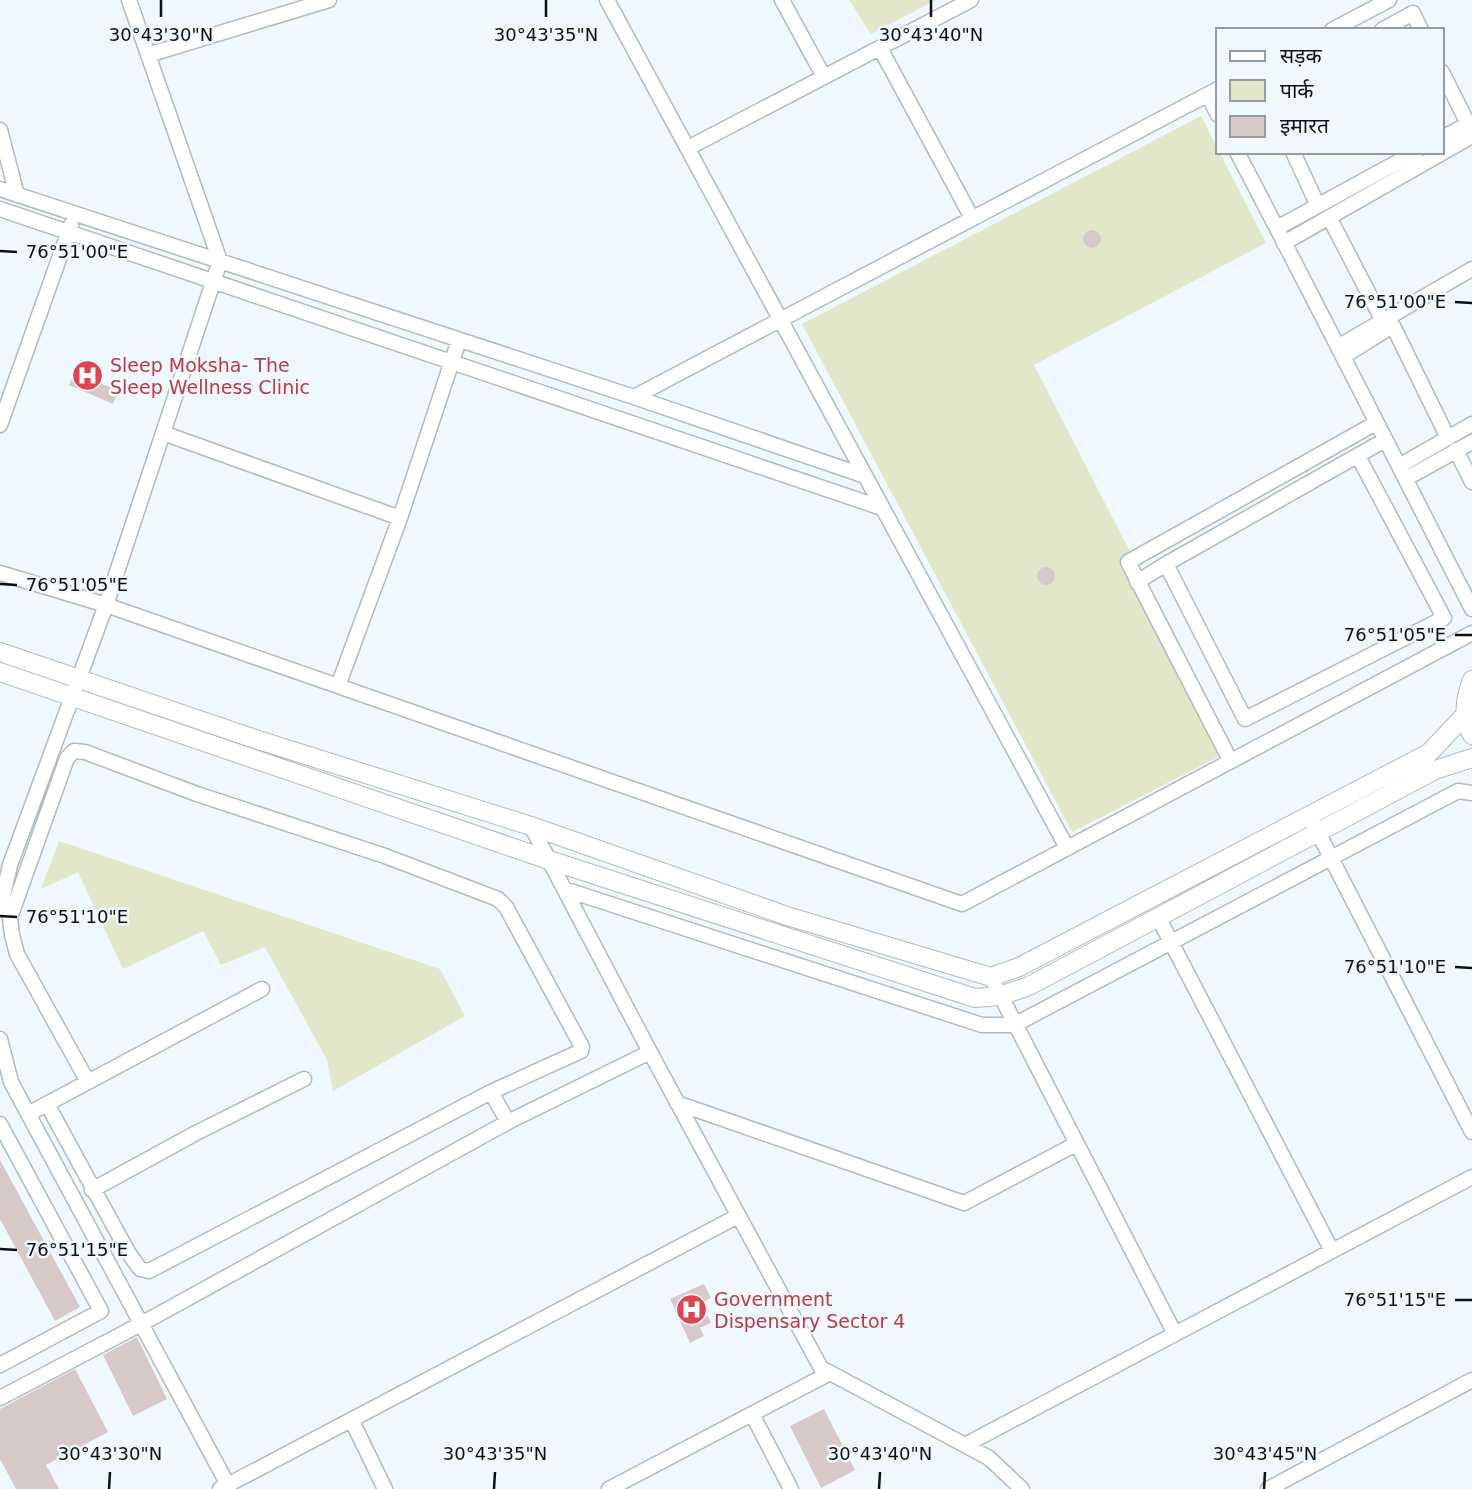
<svg xmlns="http://www.w3.org/2000/svg" width="1472" height="1489" font-family="'DejaVu Sans','Noto Sans Devanagari',sans-serif">
<rect width="100%" height="100%" fill="#eff8fe"/>
<path fill="#e3e7ca" d="M849,0H936L871,34Z
M1201,116L1266,243L1034,365L1232,750L1072,832L802,324Z
M59,841L440,969L465,1016L333,1091L327,1060L265,947L221,965L203,931L123,969L78,872L41,889Z"/>
<path fill="#d7c9c7" d="M1083 239a9 9 0 1 1 18 0a9 9 0 1 1-18 0Z
M80,360L102,370L98,382L119,391L113,404L69,385Z
M1037 576a9 9 0 1 1 18 0a9 9 0 1 1-18 0Z
M0,1160L80,1307L55,1321L0,1219Z
M704,1284L711,1298L701,1303L711,1323L700,1328L704,1336L690,1343L670,1299Z
M137,1337L167,1399L133,1416L103,1355Z
M75,1369L108,1432L46,1465L59,1489H16L0,1459V1409Z
M824,1409L855,1470L821,1488L790,1426Z"/>
<g fill="none" stroke-linecap="round" stroke-linejoin="round">
<defs>
<path id="minor" d="M607,0L1066,846
M782,0L824,77
M1332,30L1389,0
M1382,30L1413,13L1421,30
M880,48L972,218
M148,55L329,0
M1442,72L1468,124L1442,138
M1208,95L1218,115
M0,130L17,195
M688,148L971,0
M1237,152C1317,304 1394,457 1472,609
M1293,152L1318,206
M0,189L634,397L865,476
M0,209L882,508
M1329,217L1383,321
M1277,228L1416,152
M1284,243L1472,136
M1393,326L1448,438
M1339,346L1472,269
M1344,356L1389,328
M634,397L1218,89
M0,425L71,225
M163,433L400,518
M1456,450L1472,482
M1358,456L1444,618L1245,719L1166,564L1385,440
M1399,466L1472,424
M1407,478L1472,442
M0,573L106,605L962,904L1472,633
M1137,582L1166,564
M338,686L400,518L459,340
M1230,760L1128,562L1376,423
M1309,815L1472,1132
M531,826L650,1052L821,1368L989,1458L1022,1489
M564,889L982,1025H1014L1458,791L1472,793
M0,909L10,865L106,605L220,261L129,0
M1158,917L1332,1251
M991,977L1175,1334
M0,1039L11,1082L228,1485
M491,1092L508,1122
M677,1103L964,1203L1076,1144
M47,1104L128,1252L140,1269L149,1271L491,1092L581,1051L582,1047L506,907L498,899L385,856L197,794L85,752L74,751L67,758L10,918L12,935L17,954L88,1082
M28,1114L262,989
M0,1124L101,1311L0,1365
M92,1190L196,1133L304,1079
M0,1398L141,1324L508,1122L650,1052
M752,1414L791,1489
M352,1421L385,1489
M965,1445L1472,1177
M220,1489L738,1216
M609,1489L830,1373
M1268,1489L1472,1380"/>
<path id="tertiary" d="M0,652L255,739L531,826L787,916L991,977L1019,967L1429,753L1465,715
M0,672L549,860L975,998L1000,996L1029,986L1435,770L1472,758
M1472,680C1465,698 1462,718 1472,735"/>
</defs>
<use href="#minor" stroke="#b0bac2" stroke-width="17"/>
<use href="#tertiary" stroke="#b0bac2" stroke-width="20"/>
<use href="#minor" stroke="#fff" stroke-width="14"/>
<use href="#tertiary" stroke="#fff" stroke-width="18"/>
</g>
<path fill="none" stroke="#0e1114" stroke-width="2.5" d="M161,17V0M546,17V0M931,17V0M0,251L17,252M1455,302L1472,303M0,584L17,585M1455,635H1472M0,916L17,917M1455,967L1472,968M0,1249L17,1250M1455,1300H1472M109,1489L110,1472M494,1489L495,1472M879,1489L880,1472M1264,1489L1265,1472"/>
<defs>
<symbol id="hospital-disc" viewBox="-11 -11 22 22"><circle r="9.5" fill="#e0444e" stroke="#eff8fe"/><path d="M-5-5h3v3.5h4V-5h3V5h-3V1.5h-4V5h-3Z" fill="#fff"/></symbol>
</defs>
<g fill-rule="evenodd">
<use href="#hospital-disc" x="70" y="358" width="35" height="35"/>
<use href="#hospital-disc" x="674" y="1292" width="35" height="35"/>
</g>
<g text-anchor="middle" dominant-baseline="central" stroke-width="5" stroke-linejoin="round" paint-order="stroke">
<g font-size="19" fill="#be3a42" stroke="#eff8fe" text-anchor="start">
<text x="110" y="365">Sleep Moksha- The<tspan x="110" dy="22">Sleep Wellness Clinic</tspan></text>
<text x="714" y="1299">Government<tspan x="714" dy="22">Dispensary Sector 4</tspan></text>
</g>
</g>
<g font-size="18" text-anchor="middle" fill="#0e1114" stroke="#eff8fe" stroke-width="5" stroke-linejoin="round" paint-order="stroke">
<text x="161" y="41">30°43'30"N</text>
<text x="546" y="41">30°43'35"N</text>
<text x="931" y="41">30°43'40"N</text>
<text x="77" y="258">76°51'00"E</text>
<text x="1395" y="308">76°51'00"E</text>
<text x="77" y="591">76°51'05"E</text>
<text x="1395" y="641">76°51'05"E</text>
<text x="77" y="923">76°51'10"E</text>
<text x="1395" y="973">76°51'10"E</text>
<text x="77" y="1256">76°51'15"E</text>
<text x="1395" y="1306">76°51'15"E</text>
<text x="110" y="1460">30°43'30"N</text>
<text x="495" y="1460">30°43'35"N</text>
<text x="880" y="1460">30°43'40"N</text>
<text x="1265" y="1460">30°43'45"N</text>
</g>
<rect x="1216" y="28" width="228" height="126" fill="#eff8fe" stroke="#959ca0" stroke-width="2"/>
<rect x="1230" y="51" width="35" height="10" fill="#ffffff" stroke="#959ca0" stroke-width="2"/>
<text x="1280" y="63" font-size="21" fill="#0e1114">सड़क</text>
<rect x="1230" y="80" width="35" height="21" fill="#e3e7ca" stroke="#959ca0" stroke-width="2"/>
<text x="1280" y="98" font-size="21" fill="#0e1114">पार्क</text>
<rect x="1230" y="116" width="35" height="21" fill="#d7c9c7" stroke="#959ca0" stroke-width="2"/>
<text x="1280" y="133" font-size="21" fill="#0e1114">इमारत</text>
</svg>
